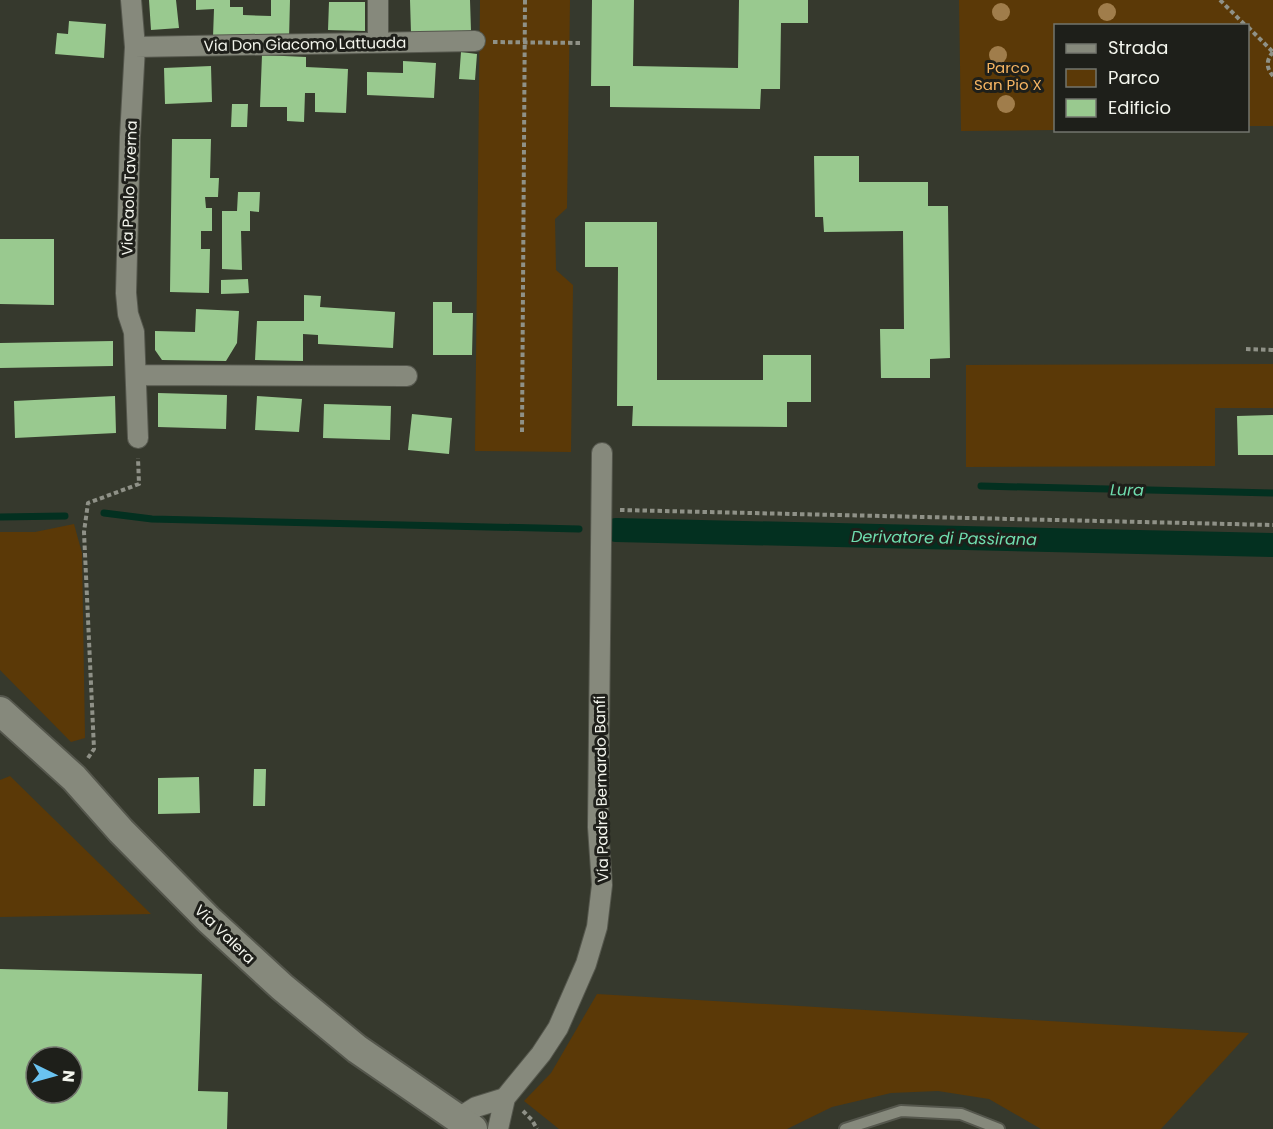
<svg xmlns="http://www.w3.org/2000/svg" width="1273" height="1129" font-family="Poppins,sans-serif">
<rect width="100%" height="100%" fill="#36392d"/>
<path fill="#5b3907" d="M480,0H570L567,208L555,219L556,270L573,285L571,452L475,451Z
M959,0H1273V126H1248V26H1056L1055,130L961,131Z
M1273,364V408H1215V466L966,467V365Z
M74,524L82,553L85,738L71,742L0,670V532H35Z
M10,776L151,914L0,917V780Z
M597,994L1249,1033L1161,1129H1041L989,1099L938,1091L891,1093L832,1107L787,1129H559L524,1101L551,1073Z"/>
<g fill="none" stroke-linecap="round" stroke-linejoin="round">
<path stroke="#033020" stroke-width="7" d="M981,486L1273,493
M104,513L152,519L579,529
M0,517L65,516"/>
<path stroke="#033020" stroke-width="24" d="M616,530L1273,545"/>
</g>
<path fill="#99c98f" fill-rule="evenodd" d="M149,0H176L179,28L151,30Z
M196,0H230V7H243V15L271,16V0H290L289,39L213,37L214,9L196,10Z
M410,0H470L471,31L411,33Z
M592,0H634L633,66L738,68L739,0H808V23H781L780,89H761L760,109L610,107V86H591Z
M329,2H365V31L328,30Z
M69,21L106,24L104,58L55,54L57,33L68,34Z
M461,52L477,54L475,80L459,79Z
M262,55L306,57V67L348,69L346,113L315,112V93H305L304,122L287,121V107H260Z
M403,61L436,63L434,98L367,95V72L403,73Z
M211,66L212,102L165,104L164,68Z
M232,104H248L247,127H231Z
M172,139H211L210,178H219L218,197H205L206,208H212V231H201V249H210L209,293L170,292Z
M814,156H859V182H928V206H948L950,358L930,359V378H881L880,329H904L903,231L824,232L823,217H815Z
M238,192H260L259,212L250,211V231H241L242,270L222,269V211H237Z
M585,222H657V380H763V355H811V402H787V427L632,426L633,406H617L618,267H585Z
M0,239H54V305L0,304Z
M248,279L249,293L221,294V280Z
M304,295L321,296L320,307L395,312L393,348L318,344V335L303,334V361L255,360L257,321H304Z
M433,302H452V313H473L472,355H433Z
M196,309L239,311L237,343L226,361L162,360L155,350V331L195,332Z
M113,341V366L0,368V343Z
M158,393L227,395L226,429L158,427Z
M115,396L116,433L15,438L14,401Z
M257,396L302,399L299,432L255,430Z
M324,404L391,406L390,440L323,438Z
M412,414L452,418L449,454L408,450Z
M1273,415V455H1238L1237,416Z
M254,769H266L265,806H253Z
M199,777L200,813L158,814V778Z
M0,969L202,974L198,1091L228,1092L227,1129H0ZM36,1057H72V1093H36Z"/>
<g fill="none" stroke-linecap="round" stroke-linejoin="round">
<defs>
<path id="lane" d="M845,1129L901,1111L961,1114L999,1129"/>
<path id="street" d="M131,0L135,47L130,137L126,293L128,314L134,332L138,438
M378,0V42
M135,47L475,41
M137,375L407,376
M457,1119L476,1107L505,1098
M498,1129L505,1098L541,1054L558,1028L586,964L597,927L602,885L598,827L602,453"/>
<path id="secondary" d="M0,711L74,778L121,831L208,919L282,987L357,1049L473,1129"/>
</defs>
<use href="#lane" stroke="#55574d" stroke-width="14"/>
<use href="#street" stroke="#55574d" stroke-width="22"/>
<use href="#secondary" stroke="#55574d" stroke-width="32"/>
<path stroke="#8f9187" stroke-width="4" stroke-dasharray="4.5 3" stroke-linecap="butt" d="M1220,0L1246,26
M1248,27L1273,52
M493,42L581,43
M1273,52C1266,60 1266,68 1273,76
M1246,349L1273,350
M522,432L525,0
M620,510L1273,525
M88,758L94,749L84,532L88,503L139,484L138,458
M523,1111L532,1120L537,1129"/>
<use href="#lane" stroke="#86897c" stroke-width="10"/>
<use href="#street" stroke="#86897c" stroke-width="20"/>
<use href="#secondary" stroke="#86897c" stroke-width="28"/>
</g>
<g fill="#a07d4b">
<circle cx="1001" cy="12" r="9"/>
<circle cx="1107" cy="12" r="9"/>
<circle cx="998" cy="55" r="9"/>
<circle cx="1006" cy="104" r="9"/>
</g>
<g text-anchor="middle" dominant-baseline="central" stroke-width="6" stroke-linejoin="round" paint-order="stroke">
<g font-size="15" fill="#f3f5ed" stroke="#1e1f1a">
<text transform="translate(305 44) rotate(-1)">Via Don Giacomo Lattuada</text>
<text transform="translate(129 188) rotate(-88)">Via Paolo Taverna</text>
<text transform="translate(601 789) rotate(-91)">Via Padre Bernardo Banfi</text>
<text transform="translate(225 934) rotate(44)">Via Valera</text>
</g>
<g font-size="15" fill="#f6b563" stroke="#1e1f1a">
<text x="1008" y="67">Parco<tspan x="1008" dy="17">San Pio X</tspan></text>
</g>
<g font-size="16" font-style="italic" fill="#6fdeaf" stroke="#1e1f1a">
<text transform="translate(1127 490) rotate(1)">Lura</text>
<text transform="translate(944 538) rotate(1)">Derivatore di Passirana</text>
</g>
</g>
<rect x="1054" y="24" width="195" height="108" fill="#1e1f1a" stroke="#73756e" stroke-width="1.5"/>
<rect x="1066" y="44" width="30" height="9" fill="#86897c" stroke="#73756e" stroke-width="1.5"/>
<text x="1108" y="54" font-size="18" fill="#f3f5ed">Strada</text>
<rect x="1066" y="69" width="30" height="18" fill="#5b3907" stroke="#73756e" stroke-width="1.5"/>
<text x="1108" y="84" font-size="18" fill="#f3f5ed">Parco</text>
<rect x="1066" y="99" width="30" height="18" fill="#99c98f" stroke="#73756e" stroke-width="1.5"/>
<text x="1108" y="114" font-size="18" fill="#f3f5ed">Edificio</text>
<g transform="translate(54 1075) rotate(95)"><circle r="28" fill="#1e1f1a" stroke="#73756e" stroke-width="1.5"/>
<path d="M0-4.5L10 22L0 15L-10 22Z" fill="#6ac3f1"/>
<text y="-9" font-size="16" font-weight="bold" text-anchor="middle" fill="#f3f5ed">N</text>
</g>
</svg>
